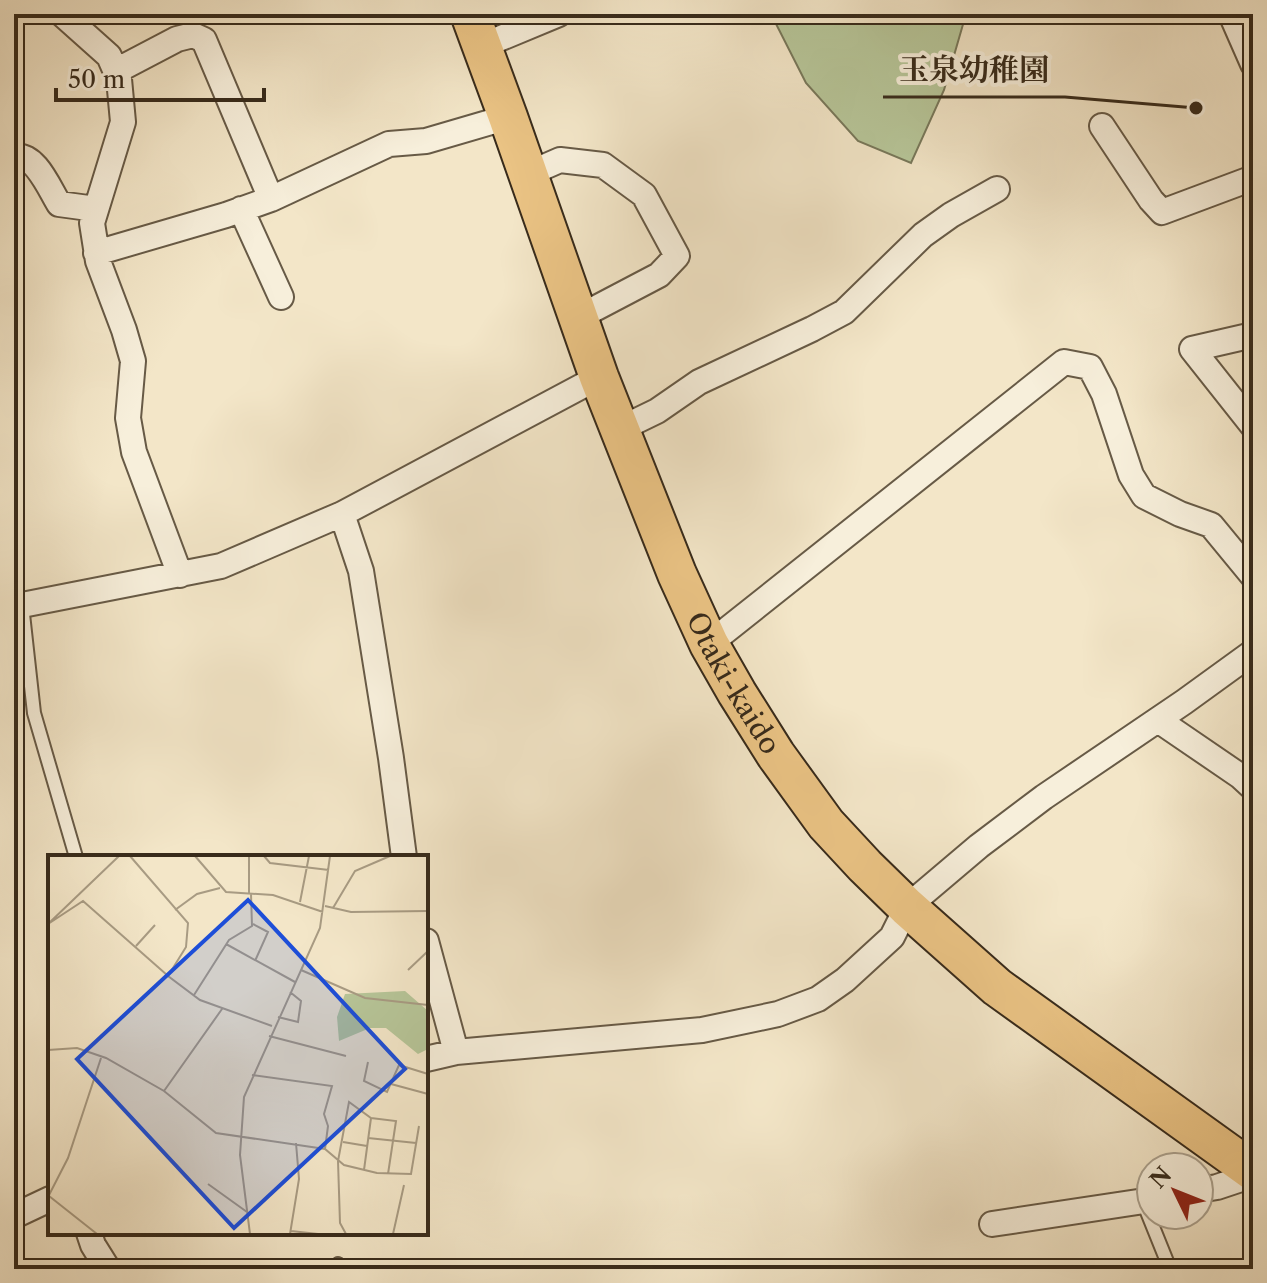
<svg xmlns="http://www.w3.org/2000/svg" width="1267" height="1283" font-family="'Libre Caslon Text','Noto Serif JP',serif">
<rect width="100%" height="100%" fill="#f3e6c8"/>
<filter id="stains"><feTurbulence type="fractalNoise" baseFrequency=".0025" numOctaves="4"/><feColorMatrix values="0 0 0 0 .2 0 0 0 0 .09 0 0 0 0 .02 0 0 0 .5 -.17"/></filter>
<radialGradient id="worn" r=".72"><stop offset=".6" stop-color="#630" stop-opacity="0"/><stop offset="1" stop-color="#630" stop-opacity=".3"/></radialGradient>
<path fill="#b7c699" stroke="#78785a" stroke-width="2" d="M771,14H966L944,90L911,163L858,141L806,83Z"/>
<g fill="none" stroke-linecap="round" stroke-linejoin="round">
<defs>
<path id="service" d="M22,605L34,713L76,857
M1143,1202L1170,1269
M338,1264L341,1269"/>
<path id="minor" d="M62,14L109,56L119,79L123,122L92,223L98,261L124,330L133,361L128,418L134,452L180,575
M1231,14L1253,64
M482,46L559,14
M116,71L177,39L193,35L204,40L271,199
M1102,126L1151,200L1162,212L1253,178
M14,157C35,152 49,188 59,204L96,209
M528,174L560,160L603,165L644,195L677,256L659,275L579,317
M241,209L281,297
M96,253L226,215L271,199L389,144L426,141L508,117
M1253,335L1192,349L1253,426
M620,429L657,411L699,382L812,329L844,312L923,235L951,215L997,189
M342,514L361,571L391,758L404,857
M14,605H22L221,566L342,514L599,377
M709,644L1064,362L1090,367L1104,394L1131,475L1144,496L1180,514L1211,525L1253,576
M1158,720L1240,776L1253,788
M426,941L456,1052
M426,1059L456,1052L702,1030L778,1014L818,999L845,980L892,937L907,907L979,846L1044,797L1184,702L1253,652
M1199,1190L1217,1187L1253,1175
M14,1216L50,1199
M992,1224L1151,1200
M89,1233L93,1245L108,1269"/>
<g id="trunk">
<path id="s1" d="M470,14L508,117L599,377L677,574L709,644L737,693L776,755L826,824L865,866L907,907L997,987L1253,1171"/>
</g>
</defs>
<use href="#service" stroke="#675a46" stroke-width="16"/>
<use href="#minor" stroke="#675a46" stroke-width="28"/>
<use href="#trunk" stroke="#382b1b" stroke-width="42"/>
<use href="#service" stroke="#f7efdb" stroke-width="12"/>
<use href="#minor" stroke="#f7efdb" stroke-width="24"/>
<use href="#trunk" stroke="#eac384" stroke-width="38"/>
</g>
<g text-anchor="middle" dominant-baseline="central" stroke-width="8" stroke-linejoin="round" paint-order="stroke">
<g font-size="28" fill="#382b1b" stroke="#f7efdb">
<text stroke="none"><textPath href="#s1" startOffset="720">Otaki-kaido</textPath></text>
</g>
</g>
<g transform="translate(48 855)">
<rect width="380" height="380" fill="#f3e6c8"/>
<path d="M357,136L380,156L378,195L370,199L338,173H322L291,186L289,162L297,139Z" fill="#b7c699"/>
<path fill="none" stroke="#a89b83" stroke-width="2" d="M82,1L140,68L138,92L120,121L152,145L224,171M147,1L178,37L225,40L275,57M201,1V39M216,1L222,8L281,15M252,47L261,1M277,51L303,57L380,56M285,53L307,16L342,1M127,55L149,39L172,33M0,69L35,46L119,120M0,69L71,1M205,69L220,77L207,106M178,89L247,127M88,91L107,70M253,115L317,143L380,150M360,115L380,96M146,140L181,85L204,71L203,39M230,162L250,167L253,146L242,137M221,181L298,201M0,195L29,193L58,203L116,236L168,278L277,294L296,310L329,318L363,319L371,271M320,207L316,226L339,237L351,210L380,219M204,220L284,231L276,259L280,271L277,294M343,229L380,239M116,236L174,154M320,283L368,288M295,287L319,291M316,315L323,263M160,329L199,357M1,341L49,379M0,342L20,303L53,203M243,376L270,379M202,379L192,300L196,242L272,73L282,1M242,379L251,324L248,288M298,379L292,368L290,306L301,247L323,263L348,266L340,319M345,379L356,330"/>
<path fill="#1d4ed8" fill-opacity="0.15" stroke="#1d4ed8" stroke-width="4" d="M200,45L357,214L186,373L29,204Z"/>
<rect width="380" height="380" fill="none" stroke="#382b1b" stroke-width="4"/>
</g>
<path fill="none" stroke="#382b1b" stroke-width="3" d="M1196 108L1065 97H883"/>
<circle fill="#382b1b" stroke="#f7efdb" stroke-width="3" cx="1196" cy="108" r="8"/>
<g font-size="30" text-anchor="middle" font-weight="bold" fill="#382b1b" stroke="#f7efdb" stroke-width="8" stroke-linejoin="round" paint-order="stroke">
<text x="974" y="80">玉泉幼稚園</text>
</g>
<rect width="1267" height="1283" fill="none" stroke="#f3e6c8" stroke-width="48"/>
<rect x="16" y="16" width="1235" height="1251" fill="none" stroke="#382b1b" stroke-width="4"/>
<rect x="24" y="24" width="1219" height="1235" fill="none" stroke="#382b1b" stroke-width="2"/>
<g transform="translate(1175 1191) rotate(313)"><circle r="38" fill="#f7efdb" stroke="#aba18e" stroke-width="2"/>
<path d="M0-6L14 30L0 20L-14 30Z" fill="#8f2418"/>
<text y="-12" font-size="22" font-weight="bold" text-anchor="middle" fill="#382b1b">N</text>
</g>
<path d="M56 88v12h208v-12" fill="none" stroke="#382b1b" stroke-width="4"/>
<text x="68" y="88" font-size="24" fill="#382b1b" stroke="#f7efdb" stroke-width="6" paint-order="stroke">50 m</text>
<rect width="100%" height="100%" filter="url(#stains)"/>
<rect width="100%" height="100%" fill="url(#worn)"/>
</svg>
